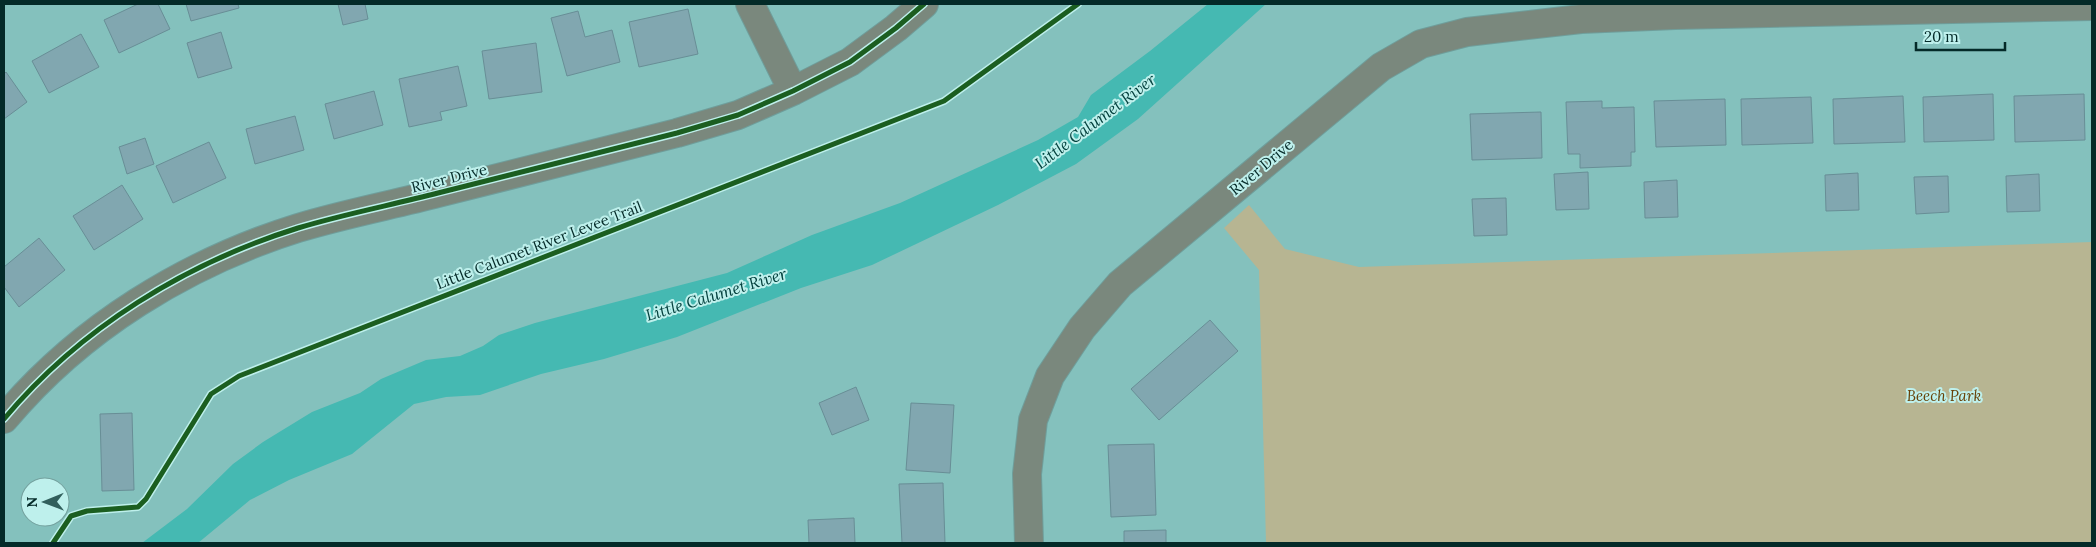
<svg xmlns="http://www.w3.org/2000/svg" width="2096" height="547" font-family="Lora,serif">
<rect width="100%" height="100%" fill="#84c1bd"/>
<path fill="#b7b592" d="M1249,205L1285,249L1359,267L2092,242V543H1266L1259,270L1224,228Z"/>
<path fill="#45b9b2" d="M1208,4H1266L1138,119L1076,164L998,205L872,265L801,288L677,337L604,359L541,374L480,395L446,397L414,404L352,454L289,480L250,500L198,543H142L187,509L233,464L263,442L312,412L360,393L381,379L426,360L460,356L483,346L499,335L535,323L727,273L812,235L900,203L1038,140L1078,117L1091,95L1150,51Z"/>
<path fill="#81a7b0" stroke="#688e96" d="M138,4H158L170,29L119,53L104,20Z
M186,4H238L239,8L191,21Z
M338,4H365L368,19L343,25Z
M688,9L698,54L639,67L629,22Z
M578,11L585,37L612,30L620,62L567,76L551,18Z
M221,32L232,68L198,78L187,43Z
M81,34L99,67L49,93L32,61Z
M536,43L542,92L489,99L482,51Z
M458,66L467,106L440,112L442,120L409,127L399,79Z
M6,72L27,102L4,119V74Z
M374,91L383,125L334,139L325,104Z
M1993,94L1994,140L1924,142L1923,97Z
M2084,94L2085,140L2015,142L2014,96Z
M1903,96L1905,142L1834,144L1833,99Z
M1811,97L1813,143L1742,145L1741,99Z
M1725,99L1726,145L1656,147L1654,101Z
M1602,101V108L1634,107L1635,152H1631V166L1580,168V154H1568L1566,102Z
M1541,112L1542,158L1472,160L1470,114Z
M295,116L304,150L255,164L246,129Z
M145,138L154,164L127,174L119,147Z
M209,142L226,178L173,203L156,166Z
M1588,172L1589,209L1556,210L1554,174Z
M1858,173L1859,210L1826,211L1825,175Z
M2039,174L2040,211L2007,212L2006,176Z
M1948,176L1949,212L1916,214L1914,177Z
M1677,180L1678,217L1645,218L1644,182Z
M122,185L143,219L94,250L73,216Z
M1506,198L1507,235L1474,236L1472,199Z
M39,238L65,270L19,307L4,287V267Z
M1210,320L1238,351L1159,420L1131,389Z
M856,387L869,420L832,435L819,403Z
M911,403L954,405L950,473L906,470Z
M132,413L134,490L102,491L100,414Z
M1154,444L1156,515L1111,517L1108,445Z
M943,483L945,543H902L899,484Z
M854,518L855,543H809L808,520Z
M1166,530V543H1124V531Z"/>
<g fill="none" stroke-linecap="round" stroke-linejoin="round">
<defs>
<path id="street" d="M750,4L793,91
M1675,15L2092,6
M4,419C80,328 186,263 298,228C344,214 392,205 438,193C518,173 597,153 677,133L738,115L793,91L850,62L896,28L924,4
M1029,543L1027,474L1033,420L1050,376L1082,328L1120,284L1381,67L1421,44L1467,32L1581,19L1675,15V4"/>
</defs>
<use href="#street" stroke="#6f9e9b" stroke-width="30"/>
<use href="#street" stroke="#7a887d" stroke-width="28"/>
<defs>
<path id="cycleway" d="M4,419C80,328 186,263 298,228C344,214 392,205 438,193C518,173 597,153 677,133L738,115L793,91L850,62L896,28L924,4
M53,543L71,516L87,511L138,507L146,499L211,394L239,376L944,101L1078,4"/>
</defs>
<use href="#cycleway" stroke="#bef0ec" stroke-width="8"/>
<use href="#cycleway" stroke="#1b5e20" stroke-width="5"/>
</g>
<g text-anchor="middle" dominant-baseline="central" stroke-width="4" stroke-linejoin="round" paint-order="stroke">
<g font-size="15" fill="#042a28" stroke="#bef0ec">
<text transform="translate(1261 167) rotate(-40)">River Drive</text>
<text transform="translate(449 178) rotate(-14)">River Drive</text>
<text transform="translate(539 245) rotate(-21)">Little Calumet River Levee Trail</text>
</g>
<g font-size="15" font-style="italic" fill="#674006" stroke="#bef0ec">
<text x="1944" y="395">Beech Park</text>
</g>
<g font-size="16" font-style="italic" fill="#04413e" stroke="#bef0ec">
<text transform="translate(1095 121) rotate(-37)">Little Calumet River</text>
<text transform="translate(716 294) rotate(-17)">Little Calumet River</text>
</g>
</g>
<rect width="2096" height="547" fill="none" stroke="#042a28" stroke-width="10"/>
<g transform="translate(45 502) rotate(269)"><circle r="24" fill="#bef0ec" stroke="#74a19e"/>
<path d="M0-4L9 19L0 12L-9 19Z" fill="#315f5c"/>
<text y="-8" font-size="14" font-weight="bold" text-anchor="middle" fill="#042a28">N</text>
</g>
<path d="M1916 42v8h89v-8" fill="none" stroke="#042a28" stroke-width="2.5"/>
<text x="1924" y="42" font-size="15" fill="#042a28" stroke="#bef0ec" stroke-width="4" paint-order="stroke">20 m</text>
</svg>
